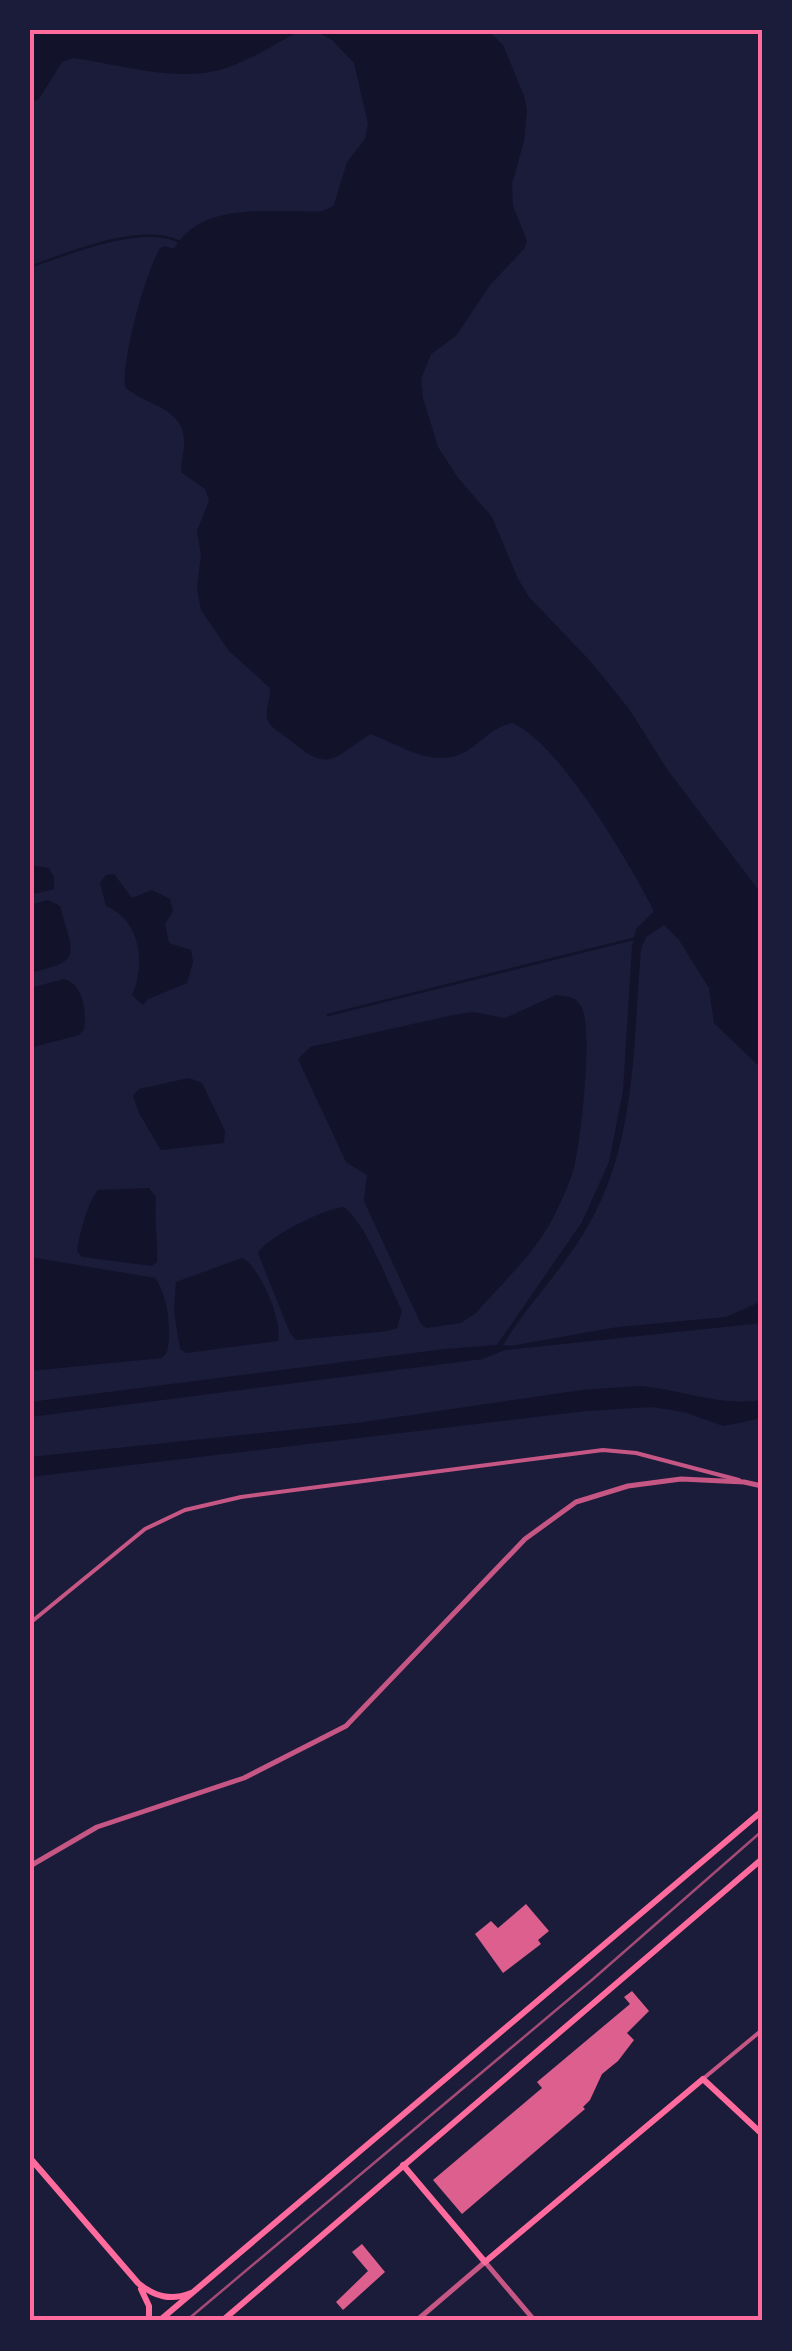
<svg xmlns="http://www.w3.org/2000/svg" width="792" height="2351" font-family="'Fira Sans',sans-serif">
<rect width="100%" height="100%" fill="#1b1b3a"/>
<path fill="#12122b" d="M30,30H301C274,45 246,63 215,71C169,81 119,64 73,58L62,62L39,99L30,103Z
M314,30H487L503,45L524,96L527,110L524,141L512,184L513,206L527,241L524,249L490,285L456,336L431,354L421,379L423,398L438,447L458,478L492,517L518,579L529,597L591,662L629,709L667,769L762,895V1069L714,1023L709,988L679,940L664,925L646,937L641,948C633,1042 637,1141 588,1226C564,1268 528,1304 503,1345L510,1346L618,1327L726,1317L762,1301V1323L505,1350L483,1359L30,1417V1402L445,1349L497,1345L582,1222L609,1162L623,1091L632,947L636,929L654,911C630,864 559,742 512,723C495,726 484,739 471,748C437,773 402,745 370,734C333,759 328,773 290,740C283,734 270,728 267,719C265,710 271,698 270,688L229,651L201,610L197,588L201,555L197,531L209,501L205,489L181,472C181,461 185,450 184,439C183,407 144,405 125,387C122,358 145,274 160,248L165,246L174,249C197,207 254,211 296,211C311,211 320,215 334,205L347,162L365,139L368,123L354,63L332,40Z
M30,865L49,868L54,877V889L30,895Z
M114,874L132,898L152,890L170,899L173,911L165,924L169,943L191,950L193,962L187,983L148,999L143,1005L132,995C146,965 141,920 106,906L100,883L106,875Z
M48,900L60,906C73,956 84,960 30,973V905Z
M64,979C83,984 87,1011 84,1029L79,1035L30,1048V988Z
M556,995C567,996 577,997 582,1008C593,1034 581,1139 574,1168C569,1185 561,1202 553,1218C535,1253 502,1283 476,1313L461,1323L426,1328L421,1324L364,1201L367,1175L346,1162L298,1059L310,1047L453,1015L473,1012L505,1018Z
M189,1078L202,1083L225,1131L224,1143L161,1150L139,1113L133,1096L139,1089Z
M149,1188L156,1197C154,1221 158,1239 157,1262L152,1266L82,1257L77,1251C79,1236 88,1201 98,1190Z
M343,1207C364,1218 390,1288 402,1311L397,1328L388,1331L296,1340L290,1333L258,1253C267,1237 324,1209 343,1207Z
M30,1257L155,1278C168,1296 172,1331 167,1352L162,1358L30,1371Z
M242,1258C260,1266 283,1322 278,1341L186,1353L180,1349L174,1311L176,1282Z
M638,1386C681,1389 719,1407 762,1400V1418L723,1426L684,1412L652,1407L586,1411L30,1477V1457L357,1423L582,1390Z"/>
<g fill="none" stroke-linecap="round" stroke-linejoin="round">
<path stroke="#12122b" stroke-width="2.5" d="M30,267C69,253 139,224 178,241
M328,1015L637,938"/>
</g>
<path fill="#dd5f8e" d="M526,1904L549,1931L538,1940L541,1944L503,1973L475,1934L491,1921L498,1928Z
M632,1991L649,2011L627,2033L634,2040L618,2061L602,2074L590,2100L583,2107L585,2109L462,2214L433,2180L542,2088L537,2082L630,2004L624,1997Z
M362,2244L385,2272L343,2310L336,2302L368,2271L352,2252Z"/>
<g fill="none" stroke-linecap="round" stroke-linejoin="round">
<path stroke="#c65784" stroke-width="4" d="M30,1623L145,1529L185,1510L241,1497L603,1450L636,1453L739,1480
M704,2078L762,2030"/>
<path stroke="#c65784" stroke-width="5" d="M30,1866L97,1827L244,1778L346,1726L525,1539L576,1502L628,1486L681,1479L744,1482L762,1486
M416,2321L485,2262L535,2321"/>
<path stroke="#ff6b9d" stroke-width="6" d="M30,2158L138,2283C155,2297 171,2301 191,2293
M403,2165L485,2262L703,2079L762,2134
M141,2289L149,2306V2321"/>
<path stroke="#ff6b9d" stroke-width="6" d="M159,2321L762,1811
M222,2321L762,1859"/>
<path stroke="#a44b75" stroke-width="2.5" d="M186,2321L593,1979L762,1831"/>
</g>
<rect width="792" height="2351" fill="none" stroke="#1b1b3a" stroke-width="65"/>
<rect x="32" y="32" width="728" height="2286" fill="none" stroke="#ff6b9d" stroke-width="4"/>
</svg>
